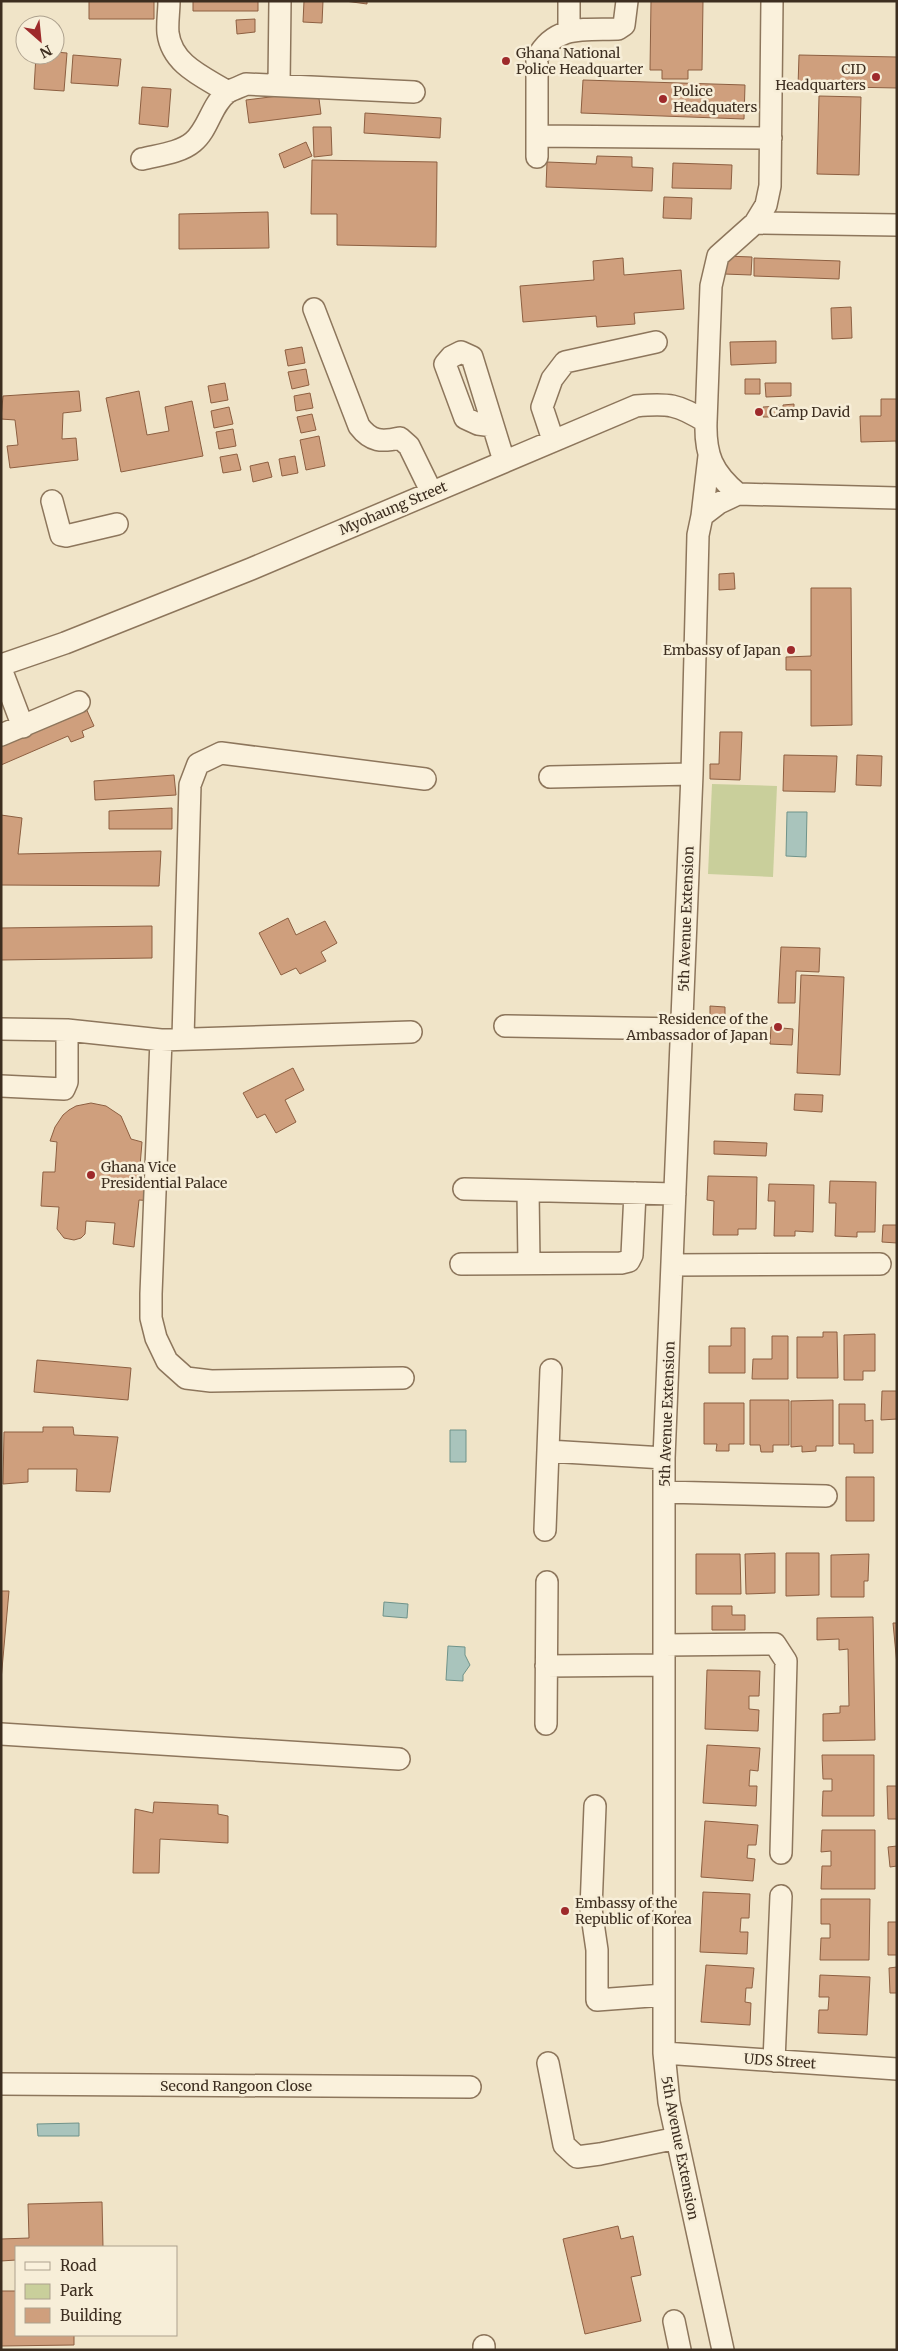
<svg xmlns="http://www.w3.org/2000/svg" width="898" height="2351" font-family="Merriweather,serif">
<rect width="100%" height="100%" fill="#f0e4c8"/>
<path fill="#c9cf9b" d="M712,784L777,786L773,877L708,874Z"/>
<path fill="#a9c4bc" stroke="#6f938a" d="M787,812H807L806,857L786,856Z
M450,1430H466V1462H450Z
M384,1602L408,1604L407,1618L383,1616Z
M448,1646L465,1647V1655L470,1665L463,1675V1681L446,1680Z
M79,2123V2136H38L37,2124Z"/>
<path fill="#cf9f7d" stroke="#8d5f41" d="M89,1H154V19H89Z
M193,1H258V11H193Z
M304,1H323L322,23L303,22Z
M345,1H367V4Z
M651,1H703L702,70H688V79H662V70H650Z
M255,19V32L237,34L236,20Z
M55,52L67,53L64,91L34,89L36,55H55Z
M73,55L121,59L118,86L71,83Z
M799,55L897,57V88L798,86Z
M583,80L745,85L744,119L581,113Z
M142,87L171,89L168,127L139,124Z
M318,91L321,114L249,123L246,100Z
M819,96L861,97L859,175L817,174Z
M365,113L441,118L440,138L364,133Z
M313,127H331L332,155L314,157Z
M306,142L312,156L284,168L279,154Z
M597,156L632,157V167L653,168L652,191L546,187L547,162L596,164Z
M312,160L437,162L436,247L337,245V214H311Z
M673,163L732,165L731,189L672,188Z
M664,197L692,198L691,219L663,218Z
M268,212L269,248L179,249V214Z
M725,256L752,257L751,275L724,274Z
M623,258L624,275L681,270L684,309L634,313L635,324L597,327L596,316L523,322L520,286L594,280L593,261Z
M754,258L840,261L839,279L754,276Z
M851,307L852,338L832,339L831,308Z
M776,341V363L731,365L730,342Z
M302,347L305,363L288,366L285,350Z
M306,369L309,385L292,389L288,372Z
M745,379H760V394H745Z
M225,383L228,400L211,403L208,386Z
M765,383H791V396L766,397Z
M79,391L81,411L63,413L62,439L76,438L78,460L10,468L7,446L18,445L15,420L1,419L3,396Z
M139,391L147,435L169,431L165,407L192,401L203,456L121,472L106,398Z
M310,393L313,408L296,411L294,396Z
M881,399H897V448L896,441L861,442L860,416H881Z
M794,404V417H783V405Z
M779,406V417H763V407Z
M229,407L233,424L214,428L211,411Z
M312,414L316,430L301,433L297,417Z
M233,429L236,446L219,449L216,432Z
M319,436L325,466L306,470L300,440Z
M237,454L241,470L223,473L220,457Z
M295,456L298,473L282,476L279,459Z
M268,462L272,477L253,482L250,466Z
M734,573L735,589L719,590V574Z
M811,588H851L852,725L811,726V670H786V657L811,656Z
M84,704L94,726L82,731L84,737L71,742L68,736L1,765V741Z
M720,732H742L740,780L710,779V764H719Z
M784,755L837,756L835,792L783,791Z
M857,755L882,756L881,786L856,785Z
M174,775L176,795L95,800L94,781Z
M172,808V829H109V811Z
M1,815L22,818L18,854L161,851L159,886L1,885Z
M288,918L296,935L325,921L337,943L321,952L326,961L300,974L296,968L281,975L259,933Z
M152,926V958L1,960V928Z
M781,947L820,948L819,972L796,971L795,1003H778Z
M801,975L844,977L840,1075L797,1073Z
M710,1006L725,1007V1020L710,1019Z
M771,1027L793,1029L792,1045L770,1044Z
M293,1068L304,1090L285,1100L296,1122L276,1133L265,1114L257,1118L243,1093Z
M795,1094L823,1095L822,1112L794,1110Z
M91,1103L106,1106L121,1116L131,1139L142,1142L139,1178L155,1179L154,1201L139,1200L134,1247L113,1244L115,1223L86,1221L85,1234L81,1238L74,1240L64,1238L57,1229L59,1207L41,1206L43,1172H55L57,1142L50,1141L55,1127L63,1115L69,1110L76,1106Z
M714,1141L767,1143L766,1156L714,1154Z
M708,1176L757,1177L756,1229H738V1235H713L714,1201L707,1200Z
M830,1181L876,1182L875,1232H857V1237L835,1236L836,1203H829Z
M769,1184L814,1185L813,1232L795,1231V1236H774L775,1201H768Z
M883,1225H897V1243L882,1242Z
M731,1328H745V1373H709V1346H731Z
M823,1332H837L838,1378H797V1337H823Z
M875,1334V1371H863V1380H844V1335Z
M772,1336H788V1379H752L753,1359H772Z
M37,1360L131,1368L128,1400L34,1392Z
M882,1391H897V1419L881,1420Z
M750,1400H789V1445H773V1452H761L760,1445H750Z
M833,1400V1446H816V1451L802,1452V1446L791,1447V1401Z
M704,1403H744V1444H729V1451H716L717,1444H704Z
M839,1404H865V1421L873,1420V1453H854V1444H839Z
M43,1427H73L74,1435L118,1437L110,1492L76,1491L77,1469H28V1482L3,1484L4,1432H43Z
M846,1477H874V1521H846Z
M775,1553V1593L746,1594L745,1554Z
M786,1553H819V1595L786,1596Z
M696,1554H740L741,1594H696Z
M869,1554L868,1581H864V1597H831V1555Z
M1,1591H9L1,1680Z
M712,1606H732V1615H745V1630H712Z
M873,1617L875,1740L823,1741V1714L840,1713V1706H849L848,1649L839,1650V1639L817,1640V1618Z
M893,1623H897V1665Z
M707,1670L760,1671L759,1696H749V1709L759,1710L758,1731L705,1729Z
M707,1745L760,1748L758,1771L750,1770L749,1786H757L756,1806L703,1803Z
M822,1755H874V1816H822L823,1791H832V1779H823Z
M887,1786H897V1819H888Z
M154,1802L218,1805V1814L228,1816V1843L160,1839L159,1873H133L135,1809L153,1813Z
M705,1821L758,1825L756,1845H748L747,1858L755,1859L753,1881L701,1877Z
M822,1830H875V1889H821L822,1866H831V1851L821,1852Z
M897,1846V1866L890,1867L888,1847Z
M703,1892L750,1894L749,1918H741L740,1932H748L747,1954L700,1952Z
M821,1899H870L869,1960H820L821,1938H830V1924H821Z
M888,1922H897V1955H888Z
M706,1965L754,1968L752,1988H746L745,2002L751,2003L750,2025L701,2022Z
M897,1967V1993H890L889,1968Z
M820,1975L870,1977L867,2035L818,2033L819,2010H828L829,1997H819Z
M102,2202L103,2247H16V2260L1,2261V2239L29,2238L28,2204Z
M618,2226L621,2239L633,2236L641,2275L631,2277L641,2321L585,2334L563,2239Z
M1,2291H16V2335H74V2345L1,2346Z"/>
<g fill="none" stroke-linecap="round" stroke-linejoin="round">
<defs>
<path id="minor" d="M169,1C169,12 167,23 168,33C172,65 204,77 228,92
M569,30V1
M279,85L280,1
M537,136L771,138
M537,157V58C555,24 585,30 618,29L624,25L627,1
M142,159C158,155 180,153 193,142C209,129 211,104 228,92C233,89 240,87 246,84L414,92
M755,223L897,225
M314,309L359,426C371,442 382,442 400,438L409,446L431,491
M706,422L711,286L718,256L755,223L766,205L770,186L772,1
M493,426L478,424L465,418L445,364L451,357L461,352L472,357L504,461
M553,440L542,407L552,379L565,362L656,342
M52,501L61,535L66,536L117,524
M702,516L709,456
M1,665L65,643L251,569L636,406C668,403 678,404 706,422C705,455 712,472 738,494
M1,669L23,727
M1,735L79,702
M550,777L692,774
M505,1026L682,1029
M1,1029L67,1030L161,1040L411,1032
M183,1038L190,785L198,764L221,753L425,779
M161,1040L151,1294V1318L156,1338L167,1361L186,1378L211,1381L403,1378
M1,1086L64,1089L67,1082V1030
M464,1189L675,1194
M528,1191L529,1263
M461,1264L621,1263L629,1261L632,1255L635,1193
M672,1265L880,1264
M548,1451L664,1458
M664,1492L826,1496
M545,1530L551,1370
M664,1645L775,1644L786,1661L781,1853
M546,1666L664,1665
M546,1724L547,1582
M1,1734L399,1759
M595,1806L591,1909L597,1950V2000L664,1995
M664,2053L897,2069
M774,2061L781,1896
M548,2063L564,2145L577,2157L600,2154L677,2138
M1,2084L470,2087
M674,2321L680,2350
M484,2346V2350
M723,2350L669,2102L664,2053V1458L692,774L698,535L702,516L719,503L738,494L897,498"/>
</defs>
<use href="#minor" stroke="#8d765c" stroke-width="24"/>
<use href="#minor" stroke="#faf1dc" stroke-width="21"/>
</g>
<g fill="#9e2a2b" stroke="#f7eed8" stroke-width="2">
<circle cx="506" cy="61" r="5"/>
<circle cx="876" cy="77" r="5"/>
<circle cx="663" cy="99" r="5"/>
<circle cx="759" cy="412" r="5"/>
<circle cx="791" cy="650" r="5"/>
<circle cx="778" cy="1027" r="5"/>
<circle cx="91" cy="1175" r="5"/>
<circle cx="565" cy="1911" r="5"/>
</g>
<g text-anchor="middle" dominant-baseline="central" stroke-width="5" stroke-linejoin="round" paint-order="stroke">
<g font-size="14" fill="#3d2e20" stroke="#f7eed8" text-anchor="start">
<text x="516" y="53">Ghana National<tspan x="516" dy="16">Police Headquarter</tspan></text>
<text x="866" y="69" text-anchor="end">CID<tspan x="866" dy="16">Headquarters</tspan></text>
<text x="673" y="91">Police<tspan x="673" dy="16">Headquaters</tspan></text>
<text x="769" y="412">Camp David</text>
<text x="781" y="650" text-anchor="end">Embassy of Japan</text>
<text x="768" y="1019" text-anchor="end">Residence of the<tspan x="768" dy="16">Ambassador of Japan</tspan></text>
<text x="101" y="1167">Ghana Vice<tspan x="101" dy="16">Presidential Palace</tspan></text>
<text x="575" y="1903">Embassy of the<tspan x="575" dy="16">Republic of Korea</tspan></text>
</g>
<g font-size="14" fill="#3d2e20" stroke="#f7eed8">
<text transform="translate(393 508) rotate(-23)">Myohaung Street</text>
<text transform="translate(686 919) rotate(-88)">5th Avenue Extension</text>
<text transform="translate(667 1414) rotate(-88)">5th Avenue Extension</text>
<text transform="translate(780 2061) rotate(4)">UDS Street</text>
<text x="236" y="2086">Second Rangoon Close</text>
<text transform="translate(680 2148) rotate(79)">5th Avenue Extension</text>
</g>
</g>
<rect width="898" height="2351" fill="none" stroke="#3d2e20" stroke-width="5"/>
<rect x="15" y="2246" width="162" height="90" fill="#f7eed8" stroke="#ada18e"/>
<rect x="25" y="2262" width="25" height="8" fill="#faf1dc" stroke="#ada18e"/>
<text x="60" y="2271" font-size="15" fill="#3d2e20">Road</text>
<rect x="25" y="2284" width="25" height="15" fill="#c9cf9b" stroke="#ada18e"/>
<text x="60" y="2296" font-size="15" fill="#3d2e20">Park</text>
<rect x="25" y="2308" width="25" height="15" fill="#cf9f7d" stroke="#ada18e"/>
<text x="60" y="2321" font-size="15" fill="#3d2e20">Building</text>
<g transform="translate(40 40) rotate(153)"><circle r="24" fill="#f7eed8" stroke="#ada18e"/>
<path d="M0-4L9 19L0 12L-9 19Z" fill="#9e2a2b"/>
<text y="-8" font-size="14" font-weight="bold" text-anchor="middle" fill="#3d2e20">N</text>
</g>
</svg>
